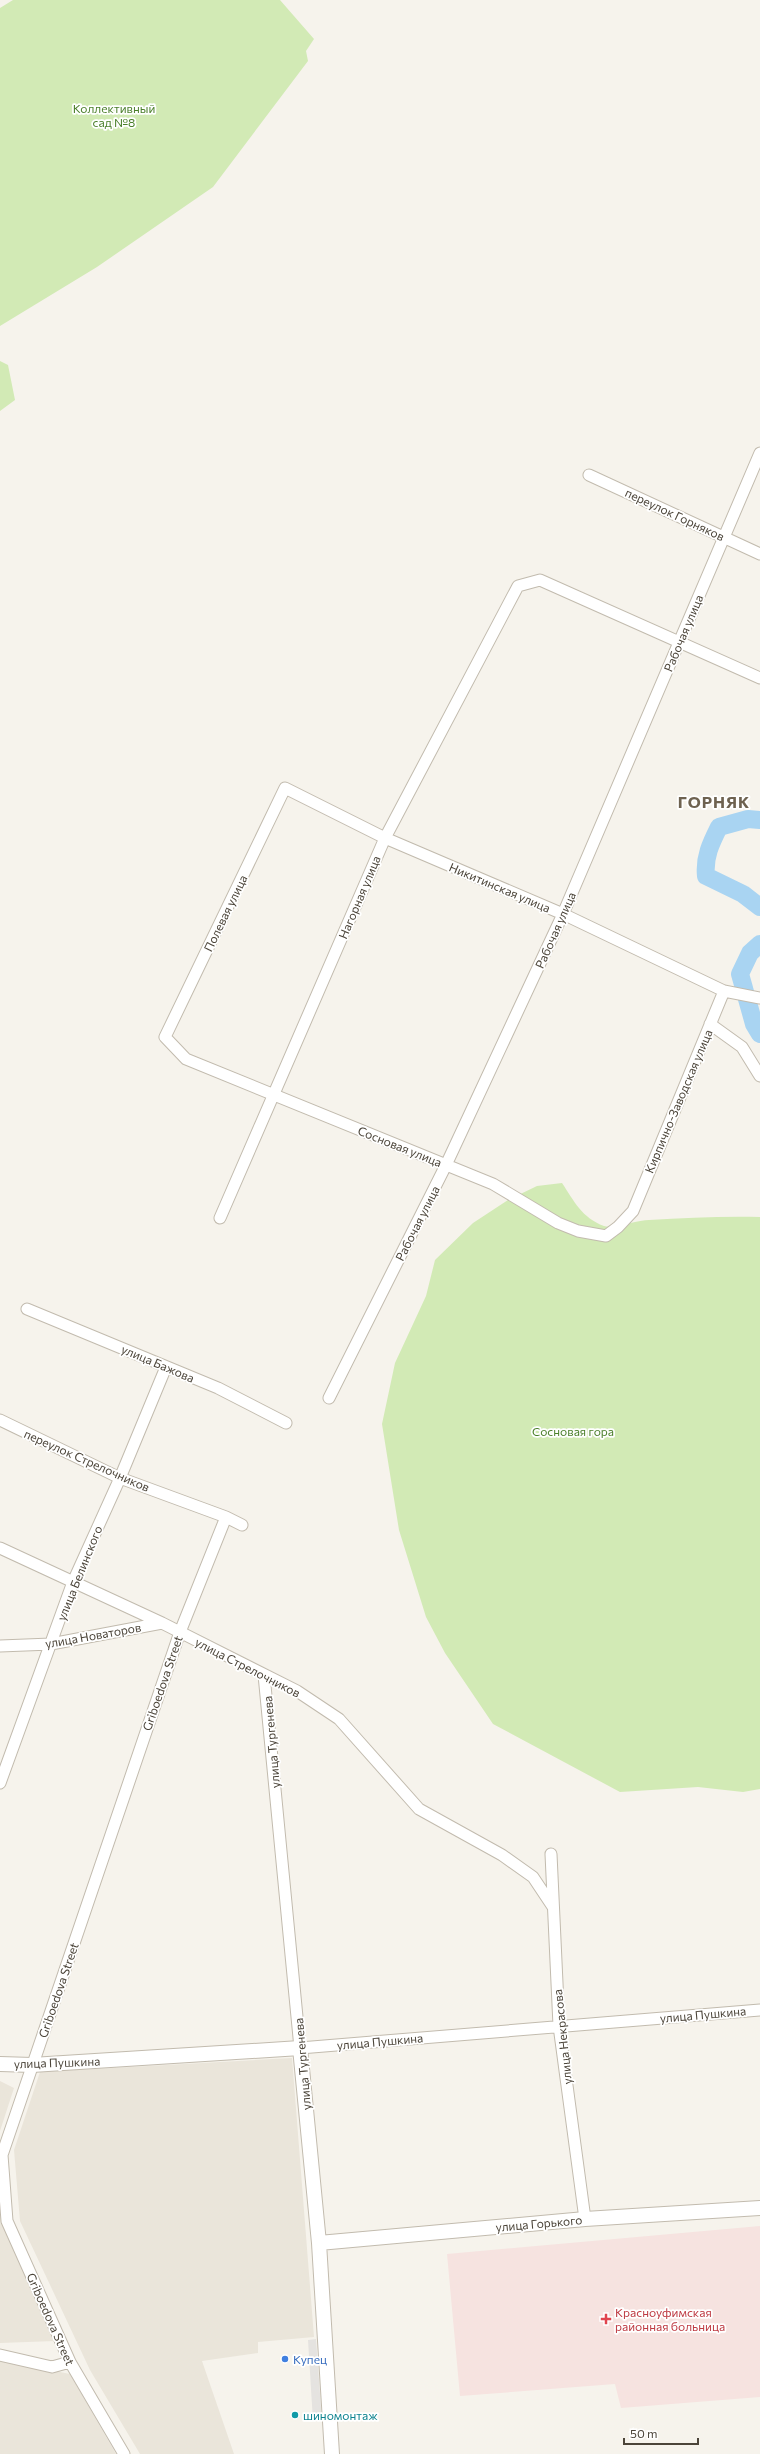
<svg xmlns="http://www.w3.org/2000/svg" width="760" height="2454" font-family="Commissioner,sans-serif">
<rect width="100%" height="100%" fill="#f6f3ec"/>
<path fill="#eae5da" d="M292,2058L314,2337L258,2342V2353L202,2361L234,2454H140L90,2370L20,2221L14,2150L40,2072Z
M0,2081L14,2088L0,2131Z
M0,2202L1,2222L55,2341L0,2343Z
M0,2360L70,2374L116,2454H0Z"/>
<path fill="#f6e3e0" d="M760,2226V2397L621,2408L615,2384L460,2396L447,2254Z"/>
<path fill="#d2eab5" d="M13,0H280L314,39L306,51L308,61L213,187L97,267L0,326V8Z
M0,361L8,365L15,400L0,411Z
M562,1183C574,1201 582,1218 604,1226C613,1229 638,1220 649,1220C686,1218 723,1216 760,1217V1789L743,1792L698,1787L620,1792L493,1724L445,1653L426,1617L399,1530L382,1424L395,1363L426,1296L435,1260L473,1223L508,1200L537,1186Z"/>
<path fill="#e5e3e0" d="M316,2339L322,2421H313L308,2340Z"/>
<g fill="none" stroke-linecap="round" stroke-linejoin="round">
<path stroke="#a9d4f2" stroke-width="18" d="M760,820L748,819L719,827C711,843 704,857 706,876L743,894L760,907
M760,944L750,953L740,974L754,1024L760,1034"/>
<defs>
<path id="minor" d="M589,475L760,554
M724,991L633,1211L618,1227L606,1236L578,1231L558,1223L493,1184L186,1059L165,1037L285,788L385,838L563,914L724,991L760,998
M710,1024L742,1047L760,1076
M220,1218L385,838L518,586L540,580L760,678
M27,1309L218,1388L286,1423
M329,1398L446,1165L563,914L760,453
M0,1420L120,1478L226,1517L242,1525
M0,1548L162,1623L297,1691L339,1719L419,1809L502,1855L533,1877L553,1907
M0,1646L51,1644L162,1623
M264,1675L300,2048L760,2010
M0,1783L73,1582L120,1478L166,1367
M551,1854L559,2026L585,2219
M0,2355L52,2367L70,2362
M124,2454L70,2362L7,2221L2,2155L180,1632L226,1517"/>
<path id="tertiary" d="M0,2064L32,2065L300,2048L319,2243L332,2454
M319,2243L585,2219L760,2208"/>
</defs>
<use href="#minor" stroke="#c2bbae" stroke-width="13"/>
<use href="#tertiary" stroke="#c2bbae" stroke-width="16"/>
<use href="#minor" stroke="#fff" stroke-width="11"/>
<use href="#tertiary" stroke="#fff" stroke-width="14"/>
</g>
<path fill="#e0444e" stroke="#fff" stroke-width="1.5" d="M604 2313h4v4h4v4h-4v4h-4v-4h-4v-4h4z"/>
<circle fill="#3f7fe0" stroke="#fff" stroke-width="1.5" cx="285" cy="2359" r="4"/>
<circle fill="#0f9aa8" stroke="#fff" stroke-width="1.5" cx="295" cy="2415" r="4"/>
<g text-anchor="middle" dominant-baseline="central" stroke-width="3.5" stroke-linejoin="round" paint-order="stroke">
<g font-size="12" fill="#4a7f2a" stroke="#fff">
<text x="114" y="108">Коллективный<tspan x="114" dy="14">сад №8</tspan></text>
<text x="573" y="1431">Сосновая гора</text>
</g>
<g font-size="12" fill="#4b4439" stroke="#fff">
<text transform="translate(675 514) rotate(25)">переулок Горняков</text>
<text transform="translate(683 633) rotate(-67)">Рабочая улица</text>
<text transform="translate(500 887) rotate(23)">Никитинская улица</text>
<text transform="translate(359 897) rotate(-67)">Нагорная улица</text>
<text transform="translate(225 913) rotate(-64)">Полевая улица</text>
<text transform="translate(555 930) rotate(-66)">Рабочая улица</text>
<text transform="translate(678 1101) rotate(-67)">Кирпично-Заводская улица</text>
<text transform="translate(400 1146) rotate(22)">Сосновая улица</text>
<text transform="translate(417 1223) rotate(-63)">Рабочая улица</text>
<text transform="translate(158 1363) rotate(23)">улица Бажова</text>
<text transform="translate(87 1460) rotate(24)">переулок Стрелочников</text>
<text transform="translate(79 1573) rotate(-68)">улица Белинского</text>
<text transform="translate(93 1635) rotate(-10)">улица Новаторов</text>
<text transform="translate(248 1667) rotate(27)">улица Стрелочников</text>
<text transform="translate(162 1683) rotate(-71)">Griboedova Street</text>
<text transform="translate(271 1742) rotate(-95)">улица Тургенева</text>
<text transform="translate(58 1990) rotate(-71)">Griboedova Street</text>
<text transform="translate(703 2014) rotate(-5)">улица Пушкина</text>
<text transform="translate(562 2037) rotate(-96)">улица Некрасова</text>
<text transform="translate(380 2041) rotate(-5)">улица Пушкина</text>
<text transform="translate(57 2062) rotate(-2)">улица Пушкина</text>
<text transform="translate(302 2064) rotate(-95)">улица Тургенева</text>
<text transform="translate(539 2223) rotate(-5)">улица Горького</text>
<text transform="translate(51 2319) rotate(66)">Griboedova Street</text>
</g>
<g font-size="12" fill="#be3a42" stroke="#fff" text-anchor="start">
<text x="615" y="2312">Красноуфимская<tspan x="615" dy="14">районная больница</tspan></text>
</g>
<g font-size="12" fill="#366cbe" stroke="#fff" text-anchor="start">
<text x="293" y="2359">Купец</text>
</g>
<g font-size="12" fill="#0d838f" stroke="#fff" text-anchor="start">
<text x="303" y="2415">шиномонтаж</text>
</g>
<g font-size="16" font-weight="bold" letter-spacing="1" fill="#6e6250" stroke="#fff">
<text x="714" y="801">ГОРНЯК</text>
</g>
</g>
<path d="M624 2438v6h74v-6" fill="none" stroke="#4b4439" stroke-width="2"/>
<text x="630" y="2438" font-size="12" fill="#4b4439" stroke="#ffffff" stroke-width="3" paint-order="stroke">50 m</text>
</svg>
